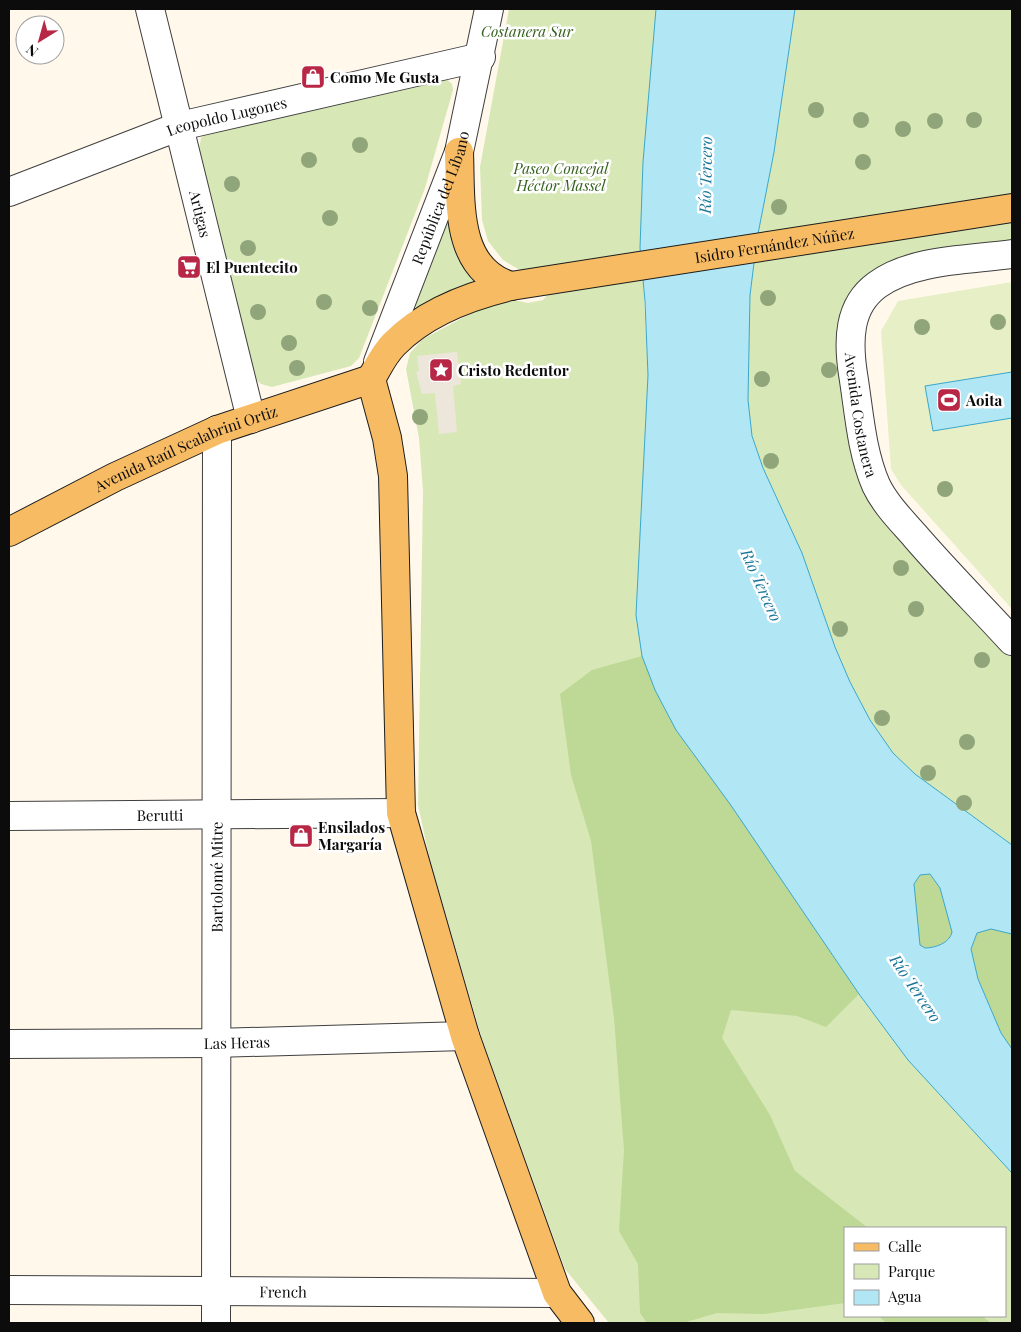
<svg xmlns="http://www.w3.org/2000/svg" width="1021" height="1332" font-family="'Playfair Display',serif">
<rect width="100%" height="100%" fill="#fff8eb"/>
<path fill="#d7e8b6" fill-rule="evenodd" d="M509,9H656L643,162L640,258L523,272L503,260L488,241L482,220L480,167Z
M795,9H1012V247L859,289L854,442L1012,653V845L915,774L893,753L870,720L850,682L835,647L802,553L763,468L752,436L748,400L750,295L757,239L774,152Z
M445,78L452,84L453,90L425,188L359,358L351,366L272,387L261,384L251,375L198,155L201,138L206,132Z
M452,202L481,280L417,309L415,304Z
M643,278L648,375L636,615L801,910L859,994L908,1060L1012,1173V1323H609L565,1269L482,1039L429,856L418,805L423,491L419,438L406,369L410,353L423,339L481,308L509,299L528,303L543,300L550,292ZM845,1228H1005V1316H845Z"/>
<path fill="#bed895" d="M642,656L655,690L676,730L730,804L859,994L826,1027L797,1016L731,1010L722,1038L770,1115L795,1171L868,1228H845V1303L764,1314L717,1313L683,1323H647L640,1313L638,1264L619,1231L624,1150L614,1018L591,841L571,775L560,694L592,670Z
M930,874L940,888L952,932C949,943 935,948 925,948L920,945L914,884L920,875Z
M991,928L1012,934V1049L1001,1033L978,979L971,949L977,933Z
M879,1316H982L991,1323H886Z"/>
<path fill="#e7efc7" d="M1012,282V609L901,485L891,469L881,331L898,301Z"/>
<path fill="#ede6db" d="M457,352L461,384L453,386L457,432L439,434L435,393L422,394L416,372L419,371L417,356Z"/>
<path fill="#b1e6f5" stroke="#39a7ca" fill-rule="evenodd" d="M656,9H795L774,152L757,239L750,295L748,400L752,436L763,468L802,553L835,647L850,682L870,720L893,753L915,774L1012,845V934L991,929L977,933L971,949L978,979L1001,1033L1012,1049V1173L908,1060L859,994L730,804L676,730L655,690L642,656L636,615L648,375L645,301L640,248L643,162ZM930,874L940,888L952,932C950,943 935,948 925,948L920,945L914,884L920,875Z
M1012,372V418L933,431L925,386Z"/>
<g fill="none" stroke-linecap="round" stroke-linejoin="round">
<defs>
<g id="minor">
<path id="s1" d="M150,9L251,419"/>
<path id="s2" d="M9,192L180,126L481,57"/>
<path id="s3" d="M1012,254C970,260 912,259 877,285C848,306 848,341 853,374C859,411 861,450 876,485C885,504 901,520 915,536C946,572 980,606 1012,641"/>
<path id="s4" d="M378,362L459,152L489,9"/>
<path id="s5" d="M9,816L401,813"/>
<path id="s6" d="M9,1044L215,1043L465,1036"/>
<path id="s7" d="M9,1290L557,1293"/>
<path id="s8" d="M216,1323L217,430"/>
</g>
<g id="major">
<path d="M459,152C461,201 454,269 511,286"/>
<path d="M371,379L387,438L393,476L401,813L465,1036L557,1293L580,1323"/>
<path id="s9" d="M371,379C378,367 384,354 394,344C425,312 469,296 511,286L1012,208"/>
<path id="s10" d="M9,532L115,477L217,430L371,379"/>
</g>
</defs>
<use href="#minor" stroke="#3f3f3f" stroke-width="30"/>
<use href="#major" stroke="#1d1d1d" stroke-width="30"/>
<use href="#minor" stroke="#fff" stroke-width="28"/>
<use href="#major" stroke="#f6bb63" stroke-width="28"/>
</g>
<g fill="#90a57a">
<circle cx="816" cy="110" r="8"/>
<circle cx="861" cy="120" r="8"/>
<circle cx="974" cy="120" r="8"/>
<circle cx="935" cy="121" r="8"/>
<circle cx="903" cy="129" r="8"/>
<circle cx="360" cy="145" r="8"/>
<circle cx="309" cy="160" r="8"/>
<circle cx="863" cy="162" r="8"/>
<circle cx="232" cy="184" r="8"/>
<circle cx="779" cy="207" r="8"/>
<circle cx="330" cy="218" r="8"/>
<circle cx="248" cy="248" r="8"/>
<circle cx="768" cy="298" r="8"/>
<circle cx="324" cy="302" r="8"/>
<circle cx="370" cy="308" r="8"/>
<circle cx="258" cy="312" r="8"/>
<circle cx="998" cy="322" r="8"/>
<circle cx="922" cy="327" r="8"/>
<circle cx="289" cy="343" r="8"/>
<circle cx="297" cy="368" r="8"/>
<circle cx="829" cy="370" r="8"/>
<circle cx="762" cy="379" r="8"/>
<circle cx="420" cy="417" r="8"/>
<circle cx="771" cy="461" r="8"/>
<circle cx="945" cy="489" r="8"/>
<circle cx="901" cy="568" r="8"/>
<circle cx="916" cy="609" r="8"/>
<circle cx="840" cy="629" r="8"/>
<circle cx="982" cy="660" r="8"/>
<circle cx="882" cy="718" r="8"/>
<circle cx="967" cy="742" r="8"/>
<circle cx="928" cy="773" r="8"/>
<circle cx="964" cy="803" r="8"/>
</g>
<defs>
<symbol id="shop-square" viewBox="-11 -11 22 22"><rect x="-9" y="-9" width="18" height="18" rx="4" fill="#b82745" stroke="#fff"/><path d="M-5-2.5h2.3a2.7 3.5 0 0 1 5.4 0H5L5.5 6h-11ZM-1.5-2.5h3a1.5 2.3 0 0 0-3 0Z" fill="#fff"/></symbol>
<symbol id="supermarket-square" viewBox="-11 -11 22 22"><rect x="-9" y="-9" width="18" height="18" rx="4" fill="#b82745" stroke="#fff"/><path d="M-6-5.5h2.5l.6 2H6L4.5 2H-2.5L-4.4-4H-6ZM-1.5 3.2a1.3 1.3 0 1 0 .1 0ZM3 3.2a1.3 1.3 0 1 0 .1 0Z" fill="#fff"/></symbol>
<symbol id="sight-square" viewBox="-11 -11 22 22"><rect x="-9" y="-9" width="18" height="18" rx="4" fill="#b82745" stroke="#fff"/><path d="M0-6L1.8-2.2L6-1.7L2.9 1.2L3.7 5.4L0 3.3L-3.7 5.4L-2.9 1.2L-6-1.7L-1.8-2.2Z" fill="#fff"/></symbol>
<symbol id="stadium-square" viewBox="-11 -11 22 22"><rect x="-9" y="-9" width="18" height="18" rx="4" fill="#b82745" stroke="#fff"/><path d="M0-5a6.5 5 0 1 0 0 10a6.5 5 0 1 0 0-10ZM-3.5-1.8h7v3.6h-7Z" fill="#fff"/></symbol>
</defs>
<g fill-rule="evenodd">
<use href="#shop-square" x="299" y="63" width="28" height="28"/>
<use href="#supermarket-square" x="175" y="253" width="28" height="28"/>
<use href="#sight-square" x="427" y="356" width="28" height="28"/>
<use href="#stadium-square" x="935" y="386" width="28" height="28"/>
<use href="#shop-square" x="287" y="822" width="28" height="28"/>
</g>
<g text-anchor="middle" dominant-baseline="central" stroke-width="5" stroke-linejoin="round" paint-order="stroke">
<g font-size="15" font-style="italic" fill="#36611e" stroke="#fff">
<text x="527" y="31">Costanera Sur</text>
<text x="561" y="168">Paseo Concejal<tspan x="561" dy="17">Héctor Massel</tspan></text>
</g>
<g font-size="15" font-weight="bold" fill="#0c0c0c" stroke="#fff" text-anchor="start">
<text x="330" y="77">Como Me Gusta</text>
<text x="206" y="267">El Puentecito</text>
<text x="458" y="370">Cristo Redentor</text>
<text x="966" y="400">Aoita</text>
<text x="318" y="827">Ensilados<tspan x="318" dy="17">Margaría</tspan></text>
</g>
<g font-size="15" fill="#0c0c0c" stroke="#fff">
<text stroke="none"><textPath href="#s2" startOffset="231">Leopoldo Lugones</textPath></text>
<text stroke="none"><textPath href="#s4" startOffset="176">República del Líbano</textPath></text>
<text stroke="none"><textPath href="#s1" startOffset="211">Artigas</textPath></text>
<text stroke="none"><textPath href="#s9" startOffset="441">Isidro Fernández Núñez</textPath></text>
<text stroke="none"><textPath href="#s3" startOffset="279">Avenida Costanera</textPath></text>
<text stroke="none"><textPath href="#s10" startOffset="196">Avenida Raúl Scalabrini Ortiz</textPath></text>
<text stroke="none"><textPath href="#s5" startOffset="151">Berutti</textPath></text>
<text stroke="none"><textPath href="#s8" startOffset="446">Bartolomé Mitre</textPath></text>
<text stroke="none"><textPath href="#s6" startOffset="228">Las Heras</textPath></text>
<text stroke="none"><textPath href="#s7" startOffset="274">French</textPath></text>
</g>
<g font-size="16" font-style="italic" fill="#18769a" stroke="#fff">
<text transform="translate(705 175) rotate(-89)">Río Tercero</text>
<text transform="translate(762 585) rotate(66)">Río Tercero</text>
<text transform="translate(916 988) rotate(56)">Río Tercero</text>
</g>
</g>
<rect width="1021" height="1332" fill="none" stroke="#0c0c0c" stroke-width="20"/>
<rect x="844" y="1227" width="162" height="90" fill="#ffffff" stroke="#9e9e9e"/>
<rect x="854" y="1243" width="25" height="8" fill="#f6bb63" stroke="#9e9e9e"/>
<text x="888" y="1252" font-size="15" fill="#0c0c0c">Calle</text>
<rect x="854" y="1264" width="25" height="15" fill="#d7e8b6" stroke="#9e9e9e"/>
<text x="888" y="1277" font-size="15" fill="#0c0c0c">Parque</text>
<rect x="854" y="1290" width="25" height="15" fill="#b1e6f5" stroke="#9e9e9e"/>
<text x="888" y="1302" font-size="15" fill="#0c0c0c">Agua</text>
<g transform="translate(40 40) rotate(217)"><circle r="24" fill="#ffffff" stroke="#9e9e9e"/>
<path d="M0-4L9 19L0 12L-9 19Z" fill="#b82745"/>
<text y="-8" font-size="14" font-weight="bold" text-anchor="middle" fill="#0c0c0c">N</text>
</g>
</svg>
